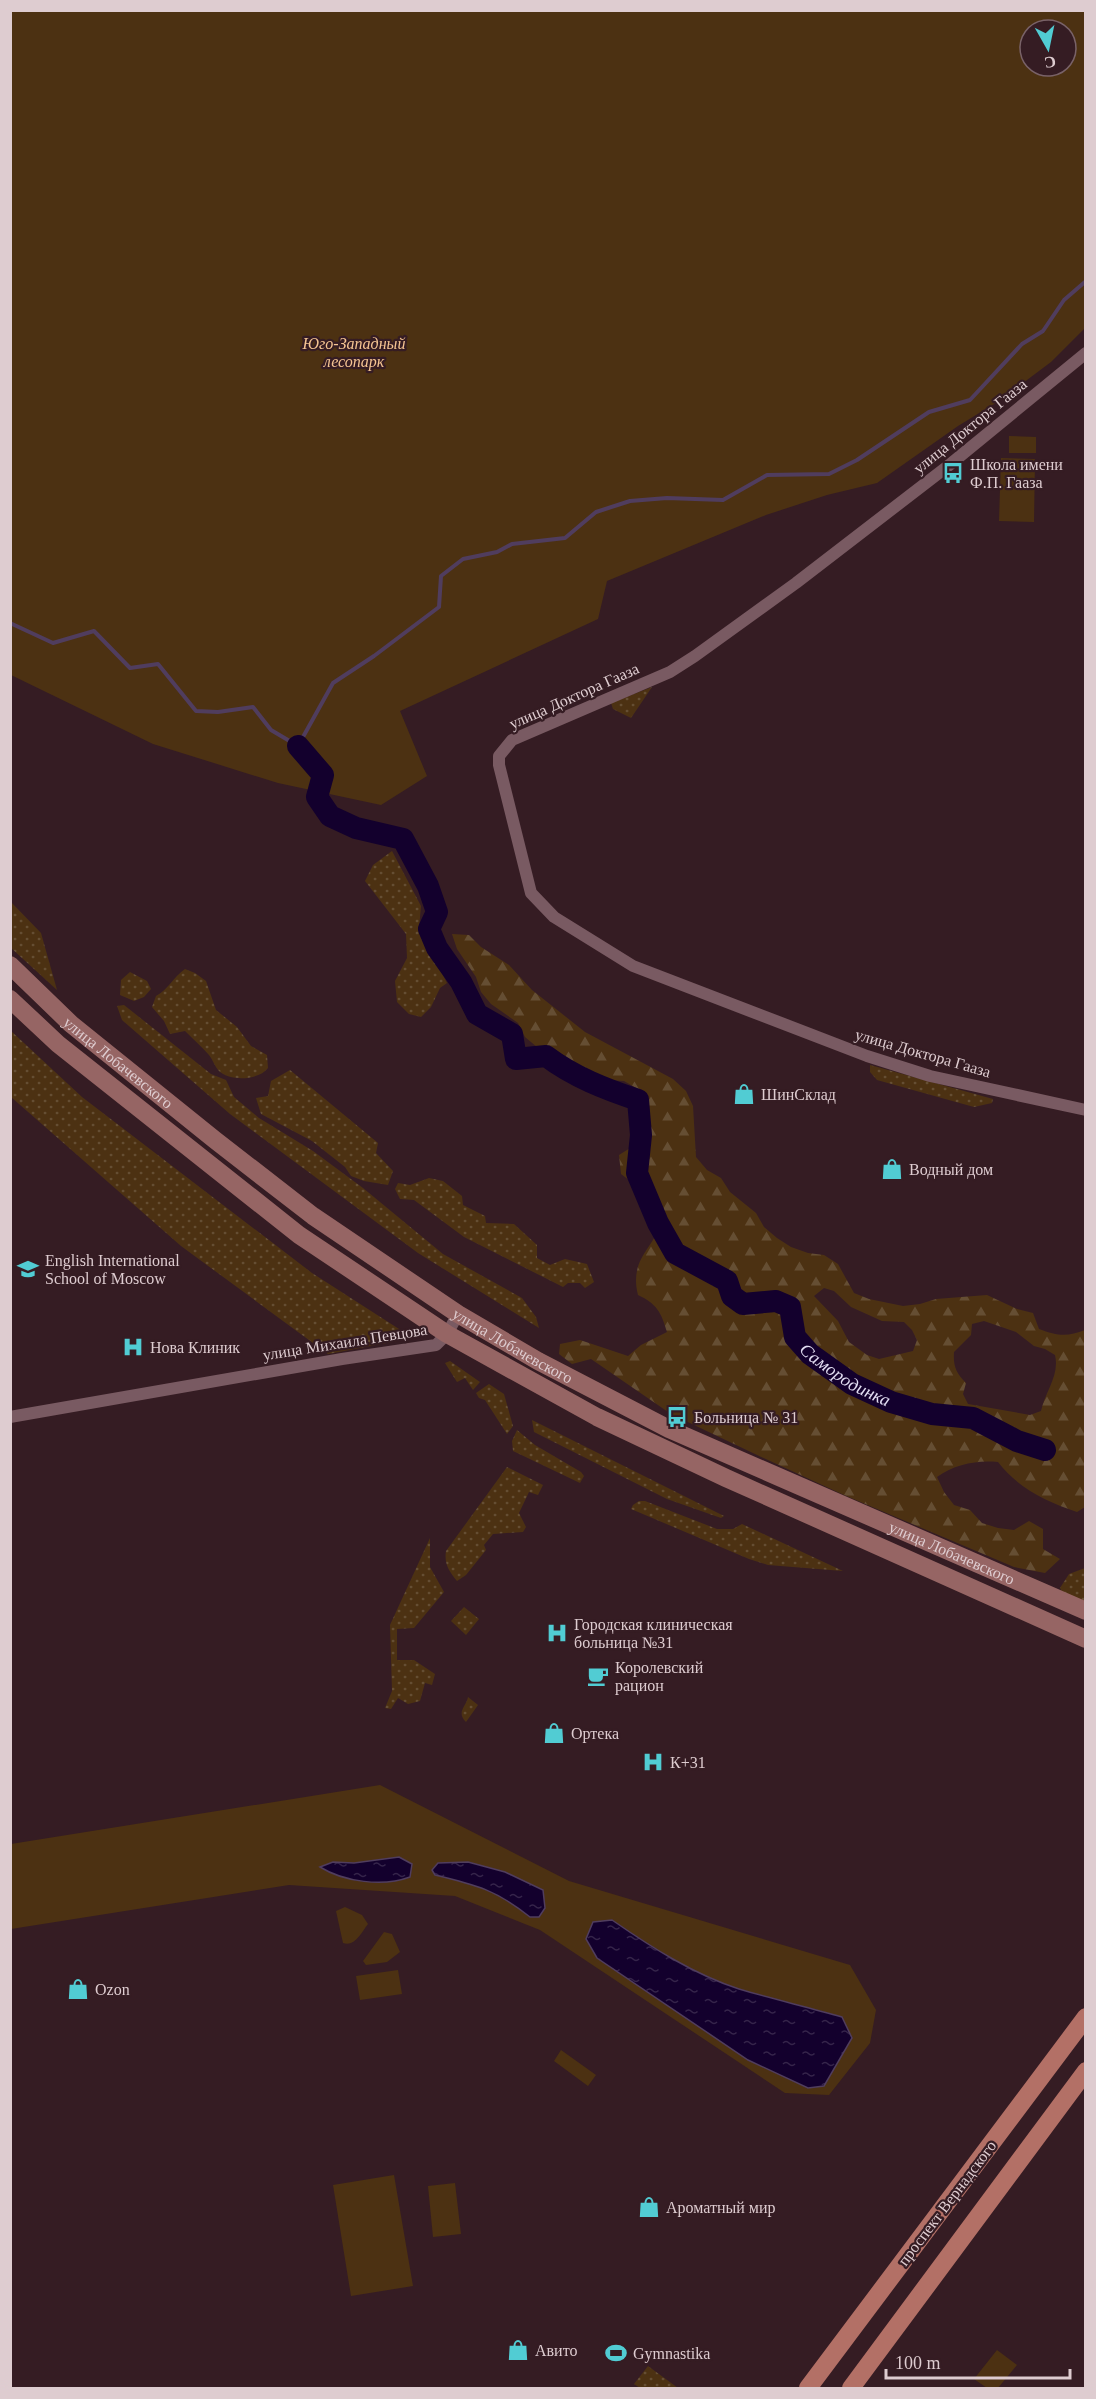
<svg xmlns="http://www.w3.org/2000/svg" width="1096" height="2399" font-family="'Times New Roman',serif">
<defs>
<pattern id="grass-dots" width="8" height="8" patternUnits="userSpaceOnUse" patternTransform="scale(1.5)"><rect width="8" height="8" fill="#4c3112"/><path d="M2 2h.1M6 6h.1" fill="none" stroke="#654e33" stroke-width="1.8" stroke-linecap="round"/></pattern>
<pattern id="forest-firs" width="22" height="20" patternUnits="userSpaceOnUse" patternTransform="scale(1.5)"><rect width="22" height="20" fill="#4c3112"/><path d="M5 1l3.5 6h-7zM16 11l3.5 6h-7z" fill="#654e33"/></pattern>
<pattern id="water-ripples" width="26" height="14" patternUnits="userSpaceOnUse" patternTransform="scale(1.5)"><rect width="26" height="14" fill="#13002d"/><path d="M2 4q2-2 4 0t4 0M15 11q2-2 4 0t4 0" fill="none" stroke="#35244a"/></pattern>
</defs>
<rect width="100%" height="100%" fill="#351c23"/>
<path fill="url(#grass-dots)" d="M652,687L631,718L613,709L611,703Z
M392,851L421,906L419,928L447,983L440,988L431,1007L421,1017L409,1014L397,1002L395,981L407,958L406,934L365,881L373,865Z
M11,902L41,933L57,990L11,948Z
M185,969L195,973L206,981L216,1010L237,1027L251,1046L267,1055L268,1068C259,1080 231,1082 219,1071C215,1067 213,1060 209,1055C202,1047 193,1039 185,1031L170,1034L164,1021L152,1007L156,996C170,988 172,978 185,969Z
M130,972L147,981L151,989L144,997L134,1001L120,995L121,980Z
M124,1005L211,1074L226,1080L234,1097L259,1118L313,1151L363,1188L443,1254L522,1298L536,1317L539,1328L418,1253L230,1114L122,1020L117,1006Z
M10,1030L82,1097L312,1273L413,1338L328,1354L181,1246L11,1097Z
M870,1065L993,1099L992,1103L974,1107L877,1080L870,1072Z
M290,1070L378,1143L376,1153L393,1171L388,1185L364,1181L351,1176L345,1167L312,1141L261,1114L256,1098L268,1096L271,1081Z
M429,1178L443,1181L462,1196L463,1205L485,1216L486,1223L514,1224L537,1245V1258L550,1265L565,1259L587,1264L594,1282L585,1288L580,1283H568L563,1287L464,1237L414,1200L400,1199L395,1189L398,1183L410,1185Z
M450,1361L480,1382L473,1390L465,1378L457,1382L445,1363Z
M489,1384L504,1394L513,1426L507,1434L485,1400L479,1398L476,1393Z
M532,1420L724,1516L721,1518L667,1499L534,1432Z
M517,1430L535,1445L581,1472L584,1476L580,1483L513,1451L512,1441Z
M507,1467L543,1485L538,1495L529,1492L519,1513L526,1527L523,1532L493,1534L484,1545L486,1550L466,1575L457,1581C449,1571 444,1564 446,1551Z
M639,1501H645L717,1529H733L742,1524L843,1571L768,1565L749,1559L631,1509L633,1505Z
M430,1538V1567L444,1592L414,1628L397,1629V1660H414L435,1674L432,1685L425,1683L420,1701L408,1704L398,1698L391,1709L385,1708L392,1691L390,1625Z
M1085,1568V1604L1064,1596L1060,1588L1069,1574Z
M464,1607L479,1619L466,1635L451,1621Z
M468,1697L478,1705L466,1722C456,1712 466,1707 468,1697Z
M648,2366L678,2388H640L634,2384Z"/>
<path fill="url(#forest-firs)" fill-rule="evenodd" d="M452,934L469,935L481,947L509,965L532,990L585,1032L673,1079L686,1091L693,1106L696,1157L707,1170L721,1178L730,1192L756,1213L764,1227L777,1238L791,1247L808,1253L824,1255L838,1264L854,1293L869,1299L903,1306L920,1304L936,1299L987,1295L1017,1309L1033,1313L1039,1329C1057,1336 1068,1337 1085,1330V1507L1077,1512C1046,1501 1019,1489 998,1462C977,1460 955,1464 937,1477L944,1492L954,1505L970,1510L982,1523L998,1528L1014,1530L1029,1521L1043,1529V1549L1060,1559L1045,1573L1014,1567L844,1495L755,1454L671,1414L591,1359L572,1364L559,1354L560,1344L580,1340L628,1356L641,1345L667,1332C661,1312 657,1304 638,1295C629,1259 653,1249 664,1219L651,1188L633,1183L621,1174L619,1155L651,1135L638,1089L624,1081L608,1080L551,1055L537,1047L525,1037L518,1023L491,1004L481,992L476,977L457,949ZM824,1288L834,1291L851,1307L882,1321L904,1322L912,1330L917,1340L913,1351L879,1359L867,1355L849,1342L838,1321L814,1296ZM984,1321L1016,1332L1034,1346L1045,1349L1055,1355C1060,1375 1045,1392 1041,1411L1030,1415L968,1404L963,1394L966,1383C956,1373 953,1366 954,1352L971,1335L972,1324Z"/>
<path fill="#4c3112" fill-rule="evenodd" d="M10,11H1085V328L1051,362L999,401L958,426L877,483L827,495L766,515L607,581L598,619L400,711L427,776L381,805L278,783L153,744L11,675ZM1030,30H1066V66H1030Z
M1009,436L1036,437V453H1009Z
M1001,458L1035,459L1034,522L999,521Z
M380,1785L569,1881L850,1965L876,2010L870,2043L829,2095L785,2093L540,1930L455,1896L289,1885L11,1929V1844Z
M345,1907L362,1915L368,1924C361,1933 355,1947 343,1943L336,1911Z
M384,1932L392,1934L400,1952L387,1962L366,1965L363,1961Z
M398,1970L402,1994L360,2000L356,1976Z
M561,2050L596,2075L588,2086L554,2061Z
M394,2175L413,2286L351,2296L333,2185Z
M455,2183L461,2234L433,2237L428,2186Z
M997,2350L1017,2365L998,2388H987L974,2379Z"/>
<path fill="url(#water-ripples)" stroke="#503d5e" stroke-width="1.5" d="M399,1857L412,1864L410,1877C383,1887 344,1882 320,1867L333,1862L354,1863Z
M468,1862L505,1872L543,1890L545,1908L539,1917H530C496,1890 477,1885 435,1875L432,1870L438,1863Z
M612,1920C651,1947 693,1974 739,1989C772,1999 808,2007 842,2017L852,2038L824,2086L808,2088L748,2060L597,1958L586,1939L593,1922Z"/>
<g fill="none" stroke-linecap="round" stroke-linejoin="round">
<path stroke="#503d5e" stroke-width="4" d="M10,623L53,643L94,631L130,668L158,664L196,711L218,712L253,707L271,730L298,746L333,683L374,656L439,607L441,576L463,559L497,552L512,544L565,538L596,512L630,501L667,498L723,500L767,475L829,474L857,460L929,412L970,400L1022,344L1043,331L1064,300L1086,281"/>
<path stroke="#13002d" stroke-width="22" id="s1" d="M298,746L323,775L317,797L330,816L356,828L403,839L428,886L437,912L429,929L437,948L461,982L477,1014L512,1034L516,1059L546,1056C574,1077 605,1089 638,1100L641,1135L637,1173L658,1223L675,1253L727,1281L732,1296L743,1304L776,1301L790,1307L795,1337L810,1354L852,1384L891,1402L932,1414L973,1418L1017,1441L1045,1450"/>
<path stroke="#795a62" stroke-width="12" d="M1086,353L948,466L796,583L695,656L670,672L512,740L499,756V765L531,893L554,917L633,966L867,1056L930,1076L1086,1110
M10,1417L342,1359L436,1345L447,1334L458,1314"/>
<g stroke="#966564" stroke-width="18">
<path id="s2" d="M10,965L71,1024L215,1140L313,1216L458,1314L538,1361L669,1429L1086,1611"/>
<path d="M10,999L58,1044L299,1235L447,1334L597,1417L726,1478L1086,1639"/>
</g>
<path stroke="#b37066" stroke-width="18" d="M808,2388L1086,2017
M851,2388L1086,2071"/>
</g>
<defs>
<symbol id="bus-bare" viewBox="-9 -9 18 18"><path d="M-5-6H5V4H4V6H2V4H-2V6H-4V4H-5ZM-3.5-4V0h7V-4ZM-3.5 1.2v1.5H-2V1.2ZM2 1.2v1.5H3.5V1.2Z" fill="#51ccd3" stroke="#351c23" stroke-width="2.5" paint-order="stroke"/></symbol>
<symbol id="shop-bare" viewBox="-9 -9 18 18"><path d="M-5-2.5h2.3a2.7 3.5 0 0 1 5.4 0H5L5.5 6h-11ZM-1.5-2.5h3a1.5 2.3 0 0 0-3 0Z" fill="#51ccd3" stroke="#351c23" stroke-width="2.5" paint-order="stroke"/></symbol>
<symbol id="school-bare" viewBox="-9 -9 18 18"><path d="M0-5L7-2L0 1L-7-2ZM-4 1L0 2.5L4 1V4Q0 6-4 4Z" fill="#51ccd3" stroke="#351c23" stroke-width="2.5" paint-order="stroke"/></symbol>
<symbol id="hospital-bare" viewBox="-9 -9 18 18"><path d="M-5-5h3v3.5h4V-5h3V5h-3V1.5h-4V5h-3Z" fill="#51ccd3" stroke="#351c23" stroke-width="2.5" paint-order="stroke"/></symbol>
<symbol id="cafe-bare" viewBox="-9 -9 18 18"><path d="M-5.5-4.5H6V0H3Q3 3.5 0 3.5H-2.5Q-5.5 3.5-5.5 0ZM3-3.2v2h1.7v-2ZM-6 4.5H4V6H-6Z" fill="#51ccd3" stroke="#351c23" stroke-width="2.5" paint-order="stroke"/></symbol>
<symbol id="stadium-bare" viewBox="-9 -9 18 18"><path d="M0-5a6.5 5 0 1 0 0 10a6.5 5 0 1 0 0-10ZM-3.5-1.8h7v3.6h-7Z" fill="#51ccd3" stroke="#351c23" stroke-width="2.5" paint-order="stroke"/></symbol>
</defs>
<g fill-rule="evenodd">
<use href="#bus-bare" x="938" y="458" width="30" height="30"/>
<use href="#shop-bare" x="729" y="1079" width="30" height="30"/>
<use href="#shop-bare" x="877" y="1154" width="30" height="30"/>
<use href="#school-bare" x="13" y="1254" width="30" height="30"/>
<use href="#hospital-bare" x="118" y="1332" width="30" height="30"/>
<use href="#bus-bare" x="662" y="1402" width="30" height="30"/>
<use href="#hospital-bare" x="542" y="1618" width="30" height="30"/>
<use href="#cafe-bare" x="583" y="1661" width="30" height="30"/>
<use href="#shop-bare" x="539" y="1718" width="30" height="30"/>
<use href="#hospital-bare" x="638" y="1747" width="30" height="30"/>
<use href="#shop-bare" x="63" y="1974" width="30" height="30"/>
<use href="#shop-bare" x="634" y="2192" width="30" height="30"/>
<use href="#shop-bare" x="503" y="2335" width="30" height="30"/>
<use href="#stadium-bare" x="601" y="2338" width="30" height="30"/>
</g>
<g text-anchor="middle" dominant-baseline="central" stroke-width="4.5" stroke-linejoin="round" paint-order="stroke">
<g font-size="16" font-style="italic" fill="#f5c492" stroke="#351c23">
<text x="354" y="343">Юго-Западный<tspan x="354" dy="18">лесопарк</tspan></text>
</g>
<g font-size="16" fill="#deccd0" stroke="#351c23">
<text transform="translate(970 426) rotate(-39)">улица Доктора Гааза</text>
<text transform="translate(574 696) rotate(-24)">улица Доктора Гааза</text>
<text transform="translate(923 1053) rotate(16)">улица Доктора Гааза</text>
<text stroke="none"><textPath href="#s2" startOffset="146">улица Лобачевского</textPath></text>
<text transform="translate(345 1342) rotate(-9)">улица Михаила Певцова</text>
<text stroke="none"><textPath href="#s2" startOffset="632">улица Лобачевского</textPath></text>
<text stroke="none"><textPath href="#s2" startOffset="1118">улица Лобачевского</textPath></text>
<text transform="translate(947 2203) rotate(-53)">проспект Вернадского</text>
</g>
<g font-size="16" fill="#deccd0" stroke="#351c23" text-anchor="start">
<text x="970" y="464">Школа имени<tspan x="970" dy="18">Ф.П. Гааза</tspan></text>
<text x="761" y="1094">ШинСклад</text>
<text x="909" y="1169">Водный дом</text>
<text x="45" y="1260">English International<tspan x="45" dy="18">School of Moscow</tspan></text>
<text x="150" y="1347">Нова Клиник</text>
<text x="694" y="1417">Больница № 31</text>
<text x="574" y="1624">Городская клиническая<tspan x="574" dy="18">больница №31</tspan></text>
<text x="615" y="1667">Королевский<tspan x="615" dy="18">рацион</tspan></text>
<text x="571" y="1733">Ортека</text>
<text x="670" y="1762">К+31</text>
<text x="95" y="1989">Ozon</text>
<text x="666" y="2207">Ароматный мир</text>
<text x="535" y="2350">Авито</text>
<text x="633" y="2353">Gymnastika</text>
</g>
<g font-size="18" font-style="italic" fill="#e2ddf2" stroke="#351c23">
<text stroke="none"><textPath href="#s1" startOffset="950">Самородинка</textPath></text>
</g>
</g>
<rect width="1096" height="2399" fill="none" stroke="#deccd0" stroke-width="24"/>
<g transform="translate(1048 48) rotate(171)"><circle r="28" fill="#351c23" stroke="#796268" stroke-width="1.5"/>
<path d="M0-4.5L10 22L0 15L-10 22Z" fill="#51ccd3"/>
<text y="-9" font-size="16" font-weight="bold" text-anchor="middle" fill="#deccd0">С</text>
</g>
<path d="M886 2369v9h184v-9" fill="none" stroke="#deccd0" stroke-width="3"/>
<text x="895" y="2369" font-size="18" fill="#deccd0" stroke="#351c23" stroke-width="4.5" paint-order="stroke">100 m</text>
</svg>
